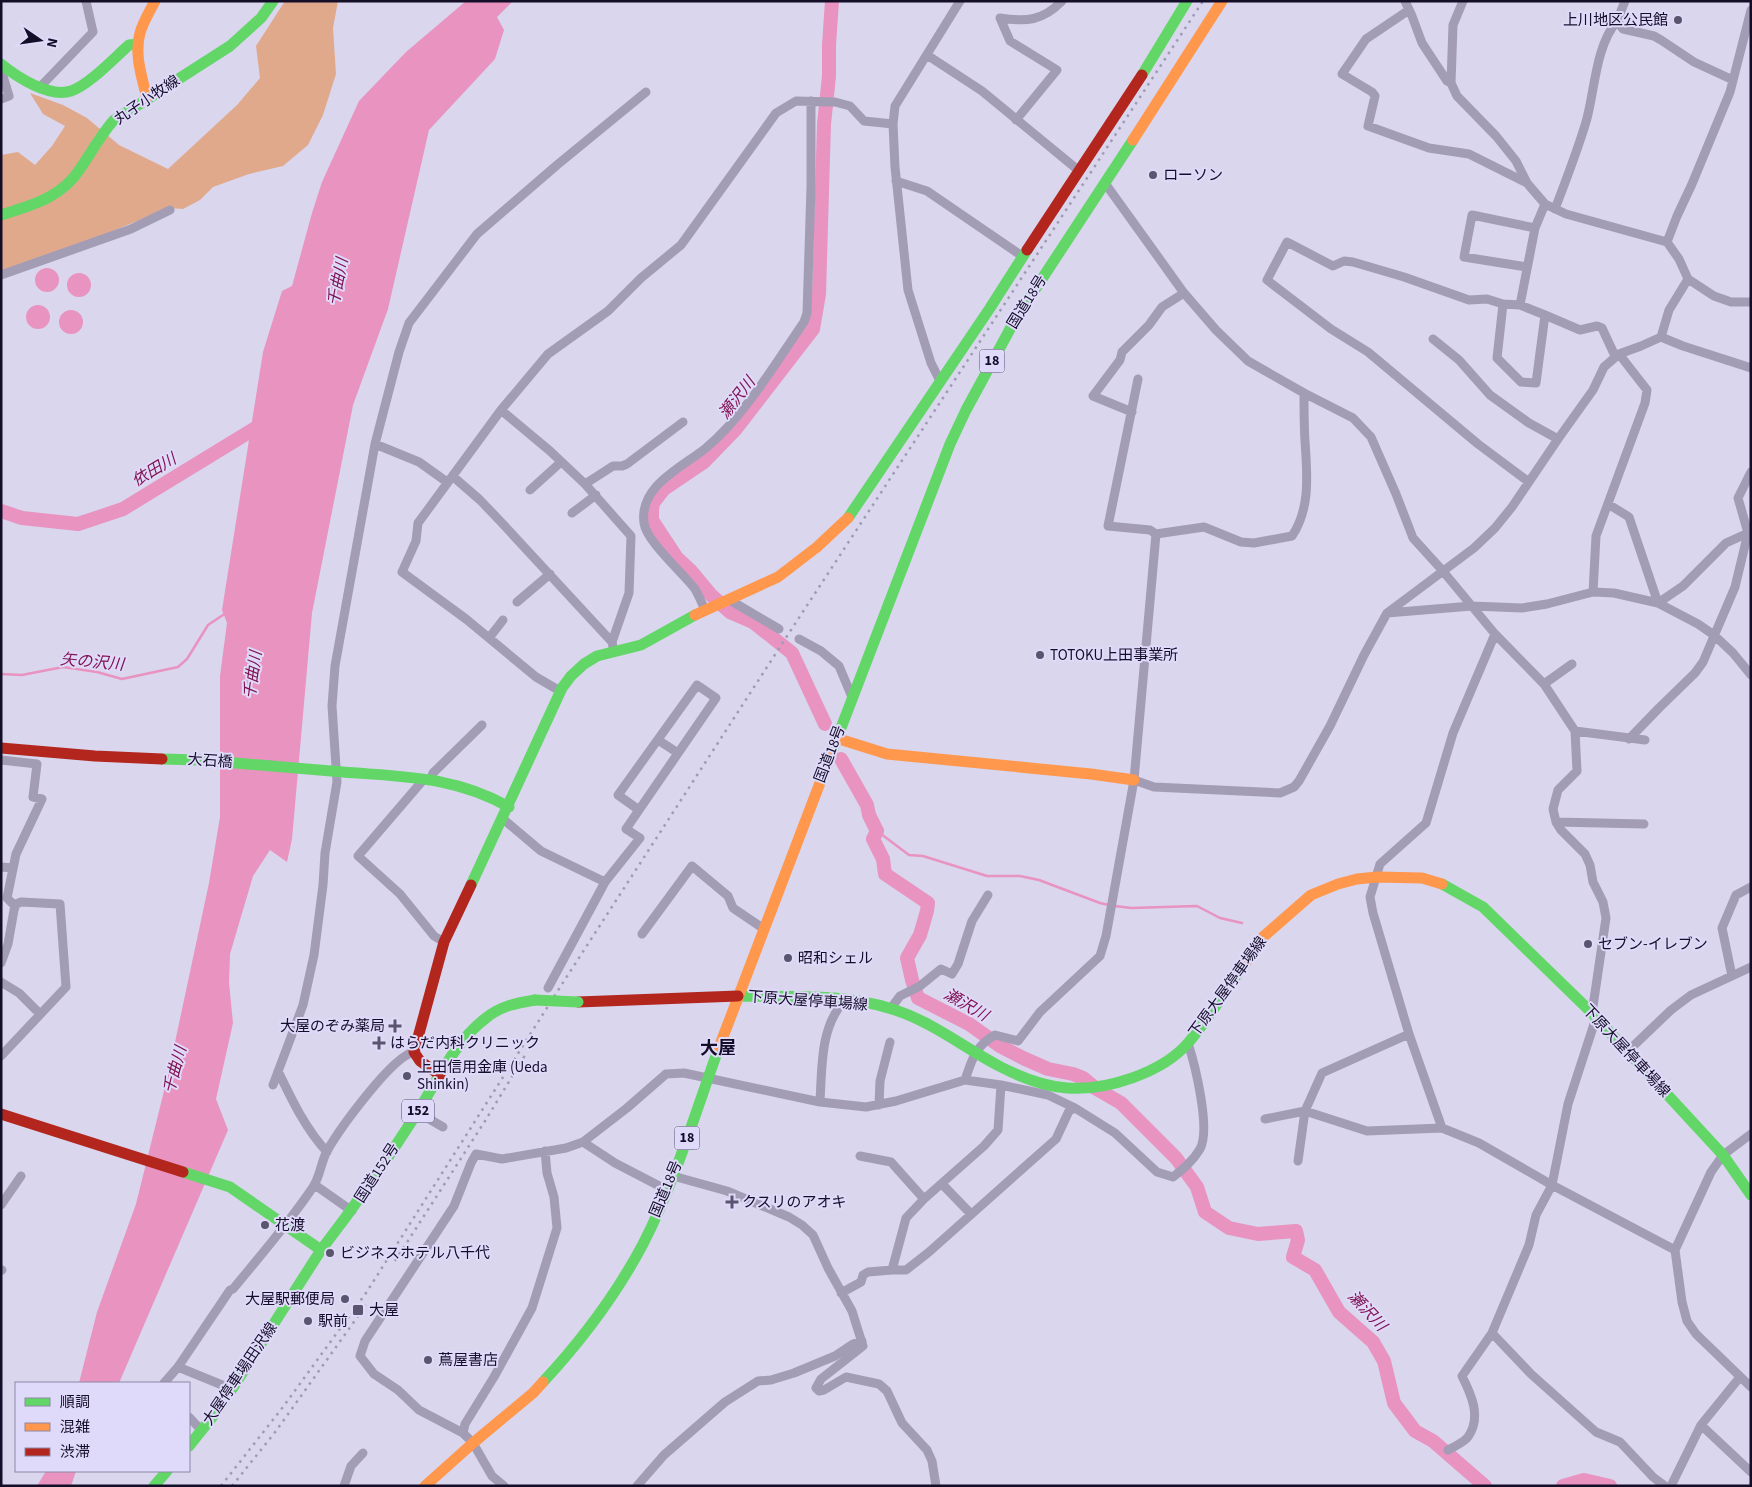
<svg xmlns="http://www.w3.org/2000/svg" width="1752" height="1487" font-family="'Source Sans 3','Noto Sans JP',sans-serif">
<rect width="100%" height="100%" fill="#d9d6ee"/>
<path fill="#e1a98c" d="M285,1H338L333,28L336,74L323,115L308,145L283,166L249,174L213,187L200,200L183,209L169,208L98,237L1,271V155L18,152L35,165L52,146L65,126L43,114L30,93L63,105L87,118L119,145L168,169L237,105L260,78L256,46Z"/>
<path fill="#e893c0" d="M466,1H513L497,17L504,30L495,59L429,130L388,309L353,405L312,613L292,839L287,862L270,850L253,876L230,954L229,983L233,1023L216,1099L228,1130L119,1383H79L97,1312L136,1204L168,1075L209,883L220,817V676L227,623L222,610L263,352L282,291L292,286L312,213L322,182L359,101L406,52Z
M35 280a12 12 0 1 1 24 0a12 12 0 1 1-24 0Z
M67 285a12 12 0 1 1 24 0a12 12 0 1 1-24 0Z
M26 317a12 12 0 1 1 24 0a12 12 0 1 1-24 0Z
M59 322a12 12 0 1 1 24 0a12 12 0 1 1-24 0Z
M46,1471H76L71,1486H37Z"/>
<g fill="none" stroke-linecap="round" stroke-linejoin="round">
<path stroke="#e893c0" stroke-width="2.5" d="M1,674L22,675L63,667L97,672L122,679L178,667L187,659L208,625L226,613
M877,831L909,855L923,856L987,876H1020L1039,880L1100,903L1109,905
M1115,906L1131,908L1197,906L1220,918L1242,923"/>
<path stroke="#e893c0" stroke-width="14" d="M1,511L22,518L78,524L123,509L267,421
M825,724L792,653L753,622L730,612L711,595L691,571L677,558L652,520V510L653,503L664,489L704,462L735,430L813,329L819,294L824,124L829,76V45L832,1
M841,759L867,805L869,815L877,831L873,839L883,859L885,874L928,903L927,911L920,935L907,958L912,980L918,998L969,1024L1000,1046L1023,1058L1048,1069L1073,1074L1083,1078L1095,1088L1121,1103L1176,1158L1197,1187L1205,1212L1229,1228L1258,1234L1296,1231L1298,1240L1293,1257L1315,1270L1339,1312L1373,1342L1384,1361L1394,1403L1415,1431L1433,1441L1485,1486
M1563,1486L1584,1480L1610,1486"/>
<path stroke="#a29db5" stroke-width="9" d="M1405,1L1412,16L1422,43L1447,81L1451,83
M1463,1L1453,25L1451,83L1457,96L1496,136L1516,161L1527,183L1545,204L1566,214L1667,242L1679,259L1688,279L1714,296L1731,302H1751
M1409,10L1366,39L1342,74L1372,92L1375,96L1368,126L1429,148L1469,154L1527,183
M1000,18L1010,41L1057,70L1016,120
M1000,18C1026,22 1043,21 1062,1
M1617,21L1625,1
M927,55L982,91L1078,170
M1,69L9,96L1,99
M40,87L93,32L86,1
M896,181L927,191L1022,256
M1105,183L1184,293L1216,330L1248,361L1304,393L1353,418L1371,437L1396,494L1413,538L1442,570L1495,634L1544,684L1575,731L1577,771L1558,790L1553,809L1556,822L1561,830L1585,854L1590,865L1593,882L1603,902L1606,918L1592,1013
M1555,209C1566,180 1577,152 1586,122C1595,91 1595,47 1617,21L1623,29L1654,36L1661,40L1694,62L1733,80
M1667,242L1677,216L1692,184L1730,92L1751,10
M1527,267L1464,257L1472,215L1535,228
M1,275L131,229L170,210
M1503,304L1497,358L1521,382L1536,383L1545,315L1520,305L1503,304L1487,299L1469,300L1404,277L1353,262L1344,261L1333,266L1287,242L1267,280L1331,329L1368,352L1478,444L1529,482
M1520,305L1535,228L1545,204
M1545,315L1580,330L1597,326L1602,328L1615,356
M1661,337L1669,310L1688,279
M1433,339L1459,360L1490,395L1529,423L1558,439
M1138,379L1108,526L1150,530L1156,534
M940,381L931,363L908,290L895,167L893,124L895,106L960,1
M501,410L550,451L585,484L631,536L629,593L612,642L614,652
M1132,412L1093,396L1120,360L1122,352L1149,325L1162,307L1184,293
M375,444L419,462L447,482
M453,475L457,480L480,500L501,522L612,642
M585,484L613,466H622L627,464L683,422
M530,490L561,462
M1608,504L1629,517L1658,603
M572,513L596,495
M1593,592L1596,536L1645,403L1647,390L1619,354
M728,599L779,629
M517,602L550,574
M1658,603L1683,586L1726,543L1748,533L1751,534
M705,610C702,603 699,596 695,589C683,573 646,541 644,523C639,486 681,468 706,448C745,415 775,364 804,322L807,313L811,188V101
M1387,613L1472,606L1522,608L1547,604L1593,592L1614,593L1658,603L1698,624L1714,635L1733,653L1751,675
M489,638L503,620
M799,639L821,651L839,666L852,697
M1544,684L1572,664
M697,685L716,698L639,810L618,795Z
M560,691L536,677L466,619L402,572L416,541L418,523L501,410L548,354L608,311L641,278L681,245L776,113L796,101L835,102L850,106L864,121L893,124
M1575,731L1645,740
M1629,739L1659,708L1695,673L1703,662L1735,587L1748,533L1738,498L1751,472
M658,740L678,753
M1,760L37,764L33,797L42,799L16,854L7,898L15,906
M424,779L358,856L400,894L434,936L444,942
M430,780L433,773L482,725
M1134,780L1154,787L1280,793L1294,787L1299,781L1330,726L1364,655L1387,613L1474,548L1495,528L1512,507L1558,439L1593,390L1604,367L1619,354L1641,346L1661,337L1683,346L1751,368
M503,819L541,851L605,882
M1556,822L1644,824
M1,867L13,868
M642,934L692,866L728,896L733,908L764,929
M1,963L8,944L14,910L16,904L21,902L60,904L66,987L1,1056
M1732,976L1722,928L1736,895L1751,887
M1,982L19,993L40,1014
M548,988L605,882L640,838L626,829L639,810
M891,1008L900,996L920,986L941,969L952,974L958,964L972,921L988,895
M1596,1018L1568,1104L1552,1185L1536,1215L1529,1245L1492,1333L1531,1374L1596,1432L1620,1442L1653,1477L1665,1486
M1627,1052L1671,1010L1691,995L1751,967
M278,1071C292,1100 305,1128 327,1152
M965,1080L1001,1085L1048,1095L1075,1108L1115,1133L1157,1172L1173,1177C1183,1169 1193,1161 1200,1149C1211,1129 1195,1065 1188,1043
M273,1085L303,1005L314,955L323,885L325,853L337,782L332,706L335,666L375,444L399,352L409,323L477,234L557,165L646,92
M1001,1085L998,1130L984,1146L924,1199L906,1218L892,1270H906L929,1252L1056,1139L1069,1111L1075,1108
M820,1102C822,1068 820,1026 845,1000
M879,1105L880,1081L890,1042
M417,1112L443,1127
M1265,1119L1305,1111L1367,1131L1442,1128L1479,1143L1552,1185L1675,1250
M1442,1128L1409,1034L1373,913L1370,897L1380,864L1426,823L1453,733L1495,634
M1751,1134L1723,1155L1711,1172L1675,1250L1682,1302L1687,1321L1696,1334L1751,1387
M583,1142L627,1108L666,1074L684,1073L820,1102L866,1107L896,1101L965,1080C972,1060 975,1046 995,1035L1018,1041L1040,1012L1100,956L1106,936L1134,780L1156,534L1204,527L1241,542L1254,543L1292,536C1311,508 1307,473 1305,441C1304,425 1304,409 1304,393
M860,1156L891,1162L924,1199
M1298,1161L1305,1111L1322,1073L1409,1034
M673,1176L727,1191L789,1217L802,1225L813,1235L828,1268L852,1311L863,1346L821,1379L816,1388L819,1391L824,1390L846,1377L879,1384L887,1391L902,1423L927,1450L932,1461L936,1486
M942,1184L971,1214
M315,1185L352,1211
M1,1205L21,1176
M1,1270H2
M841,1293L861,1282L863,1275L868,1272L892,1270
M178,1367L232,1389
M164,1383L178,1367L230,1290L233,1289C260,1256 289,1223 313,1187C320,1177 321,1162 327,1151C339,1130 392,1056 414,1052
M189,1417L202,1431
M1701,1425L1751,1472
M463,1433L419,1410L398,1390L374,1374L360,1356L365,1341L454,1206L471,1163L476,1154L502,1159L566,1148L583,1142L615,1163L667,1190
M1448,1450C1454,1447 1464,1442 1468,1437C1482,1417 1471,1394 1462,1376L1492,1333
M344,1486L351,1466L363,1453
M504,1486L492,1476L473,1443L463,1433L465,1424L494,1377L532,1308L557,1228L554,1197L547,1173L545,1151
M637,1486L664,1455L725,1402L758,1381L771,1380L794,1373L835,1356L853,1344L862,1341
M1671,1486L1701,1425L1740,1377"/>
<path stroke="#63d668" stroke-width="11" d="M1,64C17,77 49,98 71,91C89,85 114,58 129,45L138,44
M1142,75L1187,1
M1,215C32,205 61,198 80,169C91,153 100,136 113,121L230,46L261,18L273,1
M848,518L990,308L1027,250
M831,754L950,444L966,410L1015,320L1133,140
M162,759L199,760C247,764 295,768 343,772C404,777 455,776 509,807
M1442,884L1483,907L1592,1013L1723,1155L1751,1195
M471,885L562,688L571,676L584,664L597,656L641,645L695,615
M738,996C789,997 843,993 892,1009C931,1021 963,1047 999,1066C1020,1077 1043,1086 1067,1088C1106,1091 1162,1073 1188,1043C1208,1020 1227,988 1245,963
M183,1172L230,1187L321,1250C355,1206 387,1160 417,1113C437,1081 455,1041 486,1018C500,1006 517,1003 535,1000
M543,1382C582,1340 616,1295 643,1244C674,1184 695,1114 718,1050
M189,1446L217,1411L232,1389L321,1250
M154,1486L167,1471"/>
<path stroke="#ff974d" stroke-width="11" d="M147,98C142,78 134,54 140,33C143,22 150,11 155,1
M1133,140L1222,1
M695,615L778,577L817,547L848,518
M836,738L887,754L1091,774L1134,780
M1245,963L1263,937L1311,895L1338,884L1357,879L1377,877L1422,878L1442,884
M718,1050L831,754
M425,1486L473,1443L533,1393L543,1382"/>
<path stroke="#b3261e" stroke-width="11" d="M1027,250L1142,75
M1,748L95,756L162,759
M578,1002L738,996
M440,1075L420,1061L414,1052L444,942L471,885
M1,1114L183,1172"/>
<path stroke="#9f9bb1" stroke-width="2.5" stroke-dasharray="2.5 5" stroke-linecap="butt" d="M395,1261L485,1121L527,1052
M221,1486L283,1407L366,1293L564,981L789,633L1203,1
M232,1486L276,1431L366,1305"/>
<path stroke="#63d668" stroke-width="11" d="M535,1000L578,1002"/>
</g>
<g fill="#5a546e" stroke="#dfdaf9" stroke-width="2">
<circle cx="1678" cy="20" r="5"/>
<circle cx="1153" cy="175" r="5"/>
<circle cx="1040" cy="655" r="5"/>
<circle cx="1588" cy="944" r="5"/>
<circle cx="788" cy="958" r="5"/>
<path d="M392.5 1018.5h5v5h5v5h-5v5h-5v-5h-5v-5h5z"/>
<path d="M376.5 1035.5h5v5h5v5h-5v5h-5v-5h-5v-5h5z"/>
<circle cx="407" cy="1076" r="5"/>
<path d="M729.5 1194.5h5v5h5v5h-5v5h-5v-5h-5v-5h5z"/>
<circle cx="265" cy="1225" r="5"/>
<circle cx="330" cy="1253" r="5"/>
<circle cx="345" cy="1299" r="5"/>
<rect x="352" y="1304" width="12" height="12" rx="2.5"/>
<circle cx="308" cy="1321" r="5"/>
<circle cx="428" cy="1360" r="5"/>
</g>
<g text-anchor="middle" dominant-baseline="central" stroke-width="4" stroke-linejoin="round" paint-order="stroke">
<g fill="#dfdaf9" stroke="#524b67" stroke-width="1">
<rect x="979.5" y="349.5" width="25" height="23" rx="4"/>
<rect x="402" y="1099.5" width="32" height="23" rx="4"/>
<rect x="674.5" y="1126.5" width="25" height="23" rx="4"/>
</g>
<g font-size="14" font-weight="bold" fill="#150e29">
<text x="992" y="361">18</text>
<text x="418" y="1111">152</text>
<text x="687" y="1138">18</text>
</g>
<g font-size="15" fill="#150e29" stroke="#dfdaf9" text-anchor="start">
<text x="1668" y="20" text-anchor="end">上川地区公民館</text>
<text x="1163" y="175">ローソン</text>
<text x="1050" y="655">TOTOKU上田事業所</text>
<text x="1598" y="944">セブン-イレブン</text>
<text x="798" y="958">昭和シェル</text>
<text x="385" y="1026" text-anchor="end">大屋のぞみ薬局</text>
<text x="390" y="1043">はらだ内科クリニック</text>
<text x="417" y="1067">上田信用金庫 (Ueda<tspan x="417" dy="17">Shinkin)</tspan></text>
<text x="742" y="1202">クスリのアオキ</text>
<text x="275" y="1225">花渡</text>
<text x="340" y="1253">ビジネスホテル八千代</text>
<text x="335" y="1299" text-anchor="end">大屋駅郵便局</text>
<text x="369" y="1310">大屋</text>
<text x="318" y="1321">駅前</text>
<text x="438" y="1360">蔦屋書店</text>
</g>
<g font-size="15" fill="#150e29" stroke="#dfdaf9">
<text transform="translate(147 100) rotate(-34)">丸子小牧線</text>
<text transform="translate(1027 302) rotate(-58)">国道18号</text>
<text transform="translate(830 754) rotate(-69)">国道18号</text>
<text transform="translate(210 761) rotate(4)">大石橋</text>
<text transform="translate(1228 987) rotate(-54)">下原大屋停車場線</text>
<text transform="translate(808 1001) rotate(4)">下原大屋停車場線</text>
<text transform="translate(1626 1051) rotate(47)">下原大屋停車場線</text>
<text transform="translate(377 1173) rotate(-57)">国道152号</text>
<text transform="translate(666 1189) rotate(-67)">国道18号</text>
<text transform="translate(240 1374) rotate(-56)">大屋停車場田沢線</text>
</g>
<g font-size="16" font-style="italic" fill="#7f104e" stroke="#dfdaf9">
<text transform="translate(338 282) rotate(-79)">千曲川</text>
<text transform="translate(737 398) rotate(-52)">瀬沢川</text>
<text transform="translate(154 470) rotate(-31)">依田川</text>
<text transform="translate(92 662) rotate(5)">矢の沢川</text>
<text transform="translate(253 675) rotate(-82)">千曲川</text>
<text transform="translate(966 1005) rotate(30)">瀬沢川</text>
<text transform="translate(175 1070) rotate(-75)">千曲川</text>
<text transform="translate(1367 1311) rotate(47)">瀬沢川</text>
</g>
<g font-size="18" font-weight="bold" fill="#150e29" stroke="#dfdaf9">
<text x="718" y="1048">大屋</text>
</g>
</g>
<rect width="1752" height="1487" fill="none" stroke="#150e29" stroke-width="5"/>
<rect x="15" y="1382" width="175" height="90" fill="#dfdaf9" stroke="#8e88a6"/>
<rect x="25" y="1398" width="25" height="8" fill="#63d668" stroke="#8e88a6"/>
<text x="60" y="1407" font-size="15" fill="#150e29">順調</text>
<rect x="25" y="1423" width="25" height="8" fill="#ff974d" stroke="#8e88a6"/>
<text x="60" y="1432" font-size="15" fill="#150e29">混雑</text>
<rect x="25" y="1448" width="25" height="8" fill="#b3261e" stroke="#8e88a6"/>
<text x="60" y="1457" font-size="15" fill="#150e29">渋滞</text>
<g transform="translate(40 40) rotate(103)" stroke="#dfdaf9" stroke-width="4" paint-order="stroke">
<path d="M0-4L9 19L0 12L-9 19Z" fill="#150e29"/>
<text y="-8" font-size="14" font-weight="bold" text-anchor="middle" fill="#150e29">N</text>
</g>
</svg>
